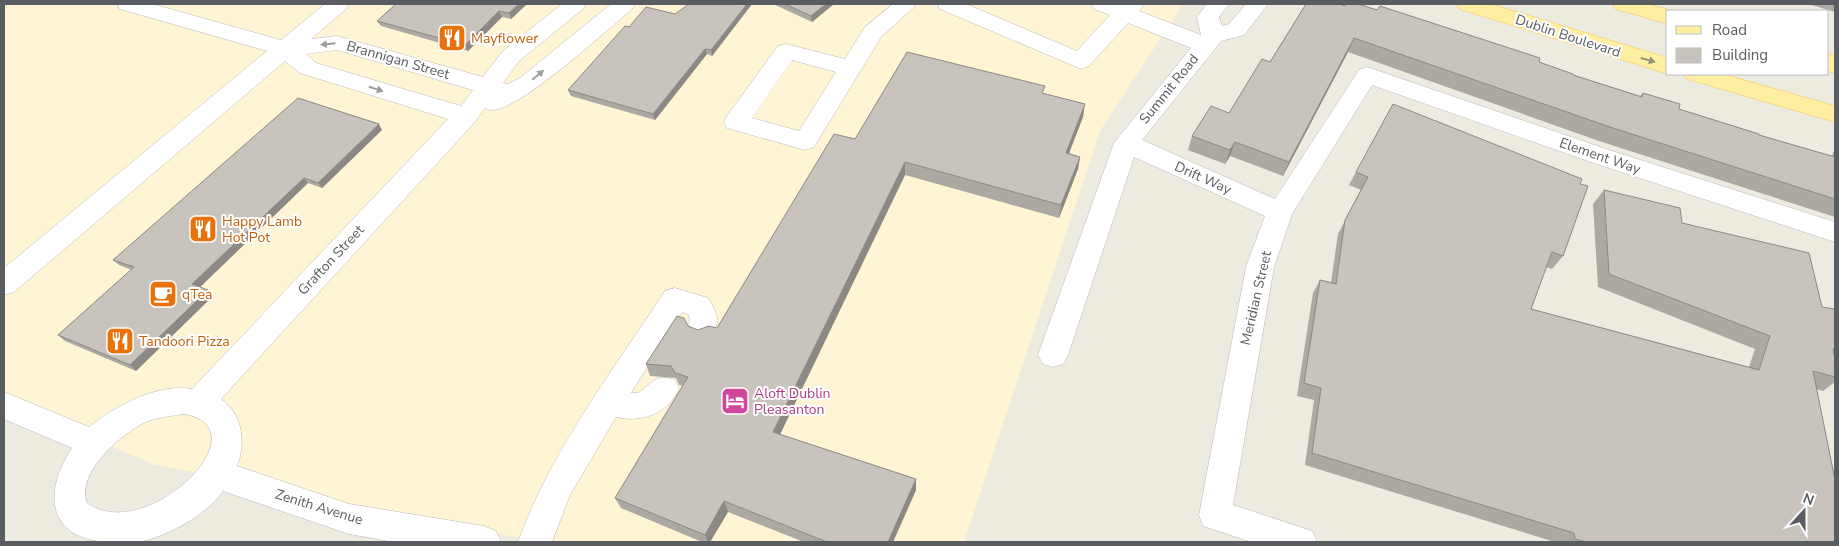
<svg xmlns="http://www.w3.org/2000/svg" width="1839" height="546" font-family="'Nunito Sans',sans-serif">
<rect width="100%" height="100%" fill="#edeae0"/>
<path fill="#fff4d3" d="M4,4H1183L1100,131L964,542H539L152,464L4,399Z"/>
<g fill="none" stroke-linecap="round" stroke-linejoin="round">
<defs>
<path id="minor" d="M117,4H152L281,40L325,4H349L346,9L311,39L337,36L483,77L503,51L562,4H586L583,9L519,61L503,83L508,84L520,78L611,4H635L632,9C608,29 519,111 492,110C490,110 487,109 485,108L475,122L221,399C243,414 246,443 237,466L349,504L484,526L496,531L501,542H394L349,534L223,491C205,516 169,535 140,542C132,543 122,542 113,542C49,542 41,495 72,448L4,419V392L89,427C115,406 158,383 192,389L448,119L300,73L285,61L14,292L4,295V268L267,51L120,9ZM337,50L473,90L461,106L316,63L306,54ZM184,414C266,428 146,546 87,503C75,473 122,433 146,422C158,417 171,416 184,414Z
M893,4H917L881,37L814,147L805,150L727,128L724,122L727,116L778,46L786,44L845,59L865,27ZM792,60L836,72L799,131L752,118Z
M937,4H966L1077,51L1110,15L1094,9L1091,4H1144L1139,11L1201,35L1197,17L1207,4H1229L1219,17L1222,26L1229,24L1246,4H1268L1244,35L1221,41L1142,140L1275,199L1359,70L1367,67L1609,150L1835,222V242L1591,162L1372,85L1292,214L1274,267L1233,505L1312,531L1317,542H1252L1203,526L1199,515L1246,267L1265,216L1134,157L1068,355L1063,364L1053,367L1043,364L1038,355L1114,143L1191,48L1128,23L1089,66L1081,69L940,9Z
M675,288L708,298C717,314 721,319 712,336L702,340L692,336C686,325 692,321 688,314L682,312L631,393H638C653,383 655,373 675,380L679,389C667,414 642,423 616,417L570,495L552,542H518C551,451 612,372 665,291Z"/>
<path id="major" d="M1457,4H1491L1668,58V74L1460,9Z
M1613,4H1647L1673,11H1668V24L1616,9Z
M1828,54L1835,56V73L1828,71Z
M1684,74H1722L1835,106V122L1687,79Z"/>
</defs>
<use href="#minor" stroke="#b6b9be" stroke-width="1"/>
<use href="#major" stroke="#fac64c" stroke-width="1"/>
<use href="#minor" fill="#fff" fill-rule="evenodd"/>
<use href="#major" fill="#ffefa3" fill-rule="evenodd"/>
</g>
<path fill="#aca9a3" d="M396,4H527L511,19L502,17L468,51L381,26L377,21Z
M752,4L712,56L707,54L655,120L571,96L568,90L629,27Z
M773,4H834L812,22Z
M1306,4L1539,62L1573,75L1640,96L1643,93L1679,109L1759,135L1831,156L1834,152H1835V217L1599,141L1348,52L1283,176L1230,156L1225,164L1188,150L1192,136L1229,113L1270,62Z
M1808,4H1835V12Z
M1044,94L1083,117L1069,153L1080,157L1078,169L1059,218L905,175L780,434L916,490L893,542H804L728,512L710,542H702L621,508L615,498L683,386L679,385L676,378L650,376L646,364L688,326L698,330L717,328L855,139Z
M382,130L322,188L308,183L200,287L213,296L136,371L65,341L58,335L132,270L119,265L113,260Z
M1356,172L1580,184L1563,256L1552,269L1546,267L1531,309L1749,367L1755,349L1598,287L1593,204L1604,190L1682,223L1822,307L1835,316V382L1823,391L1816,389L1835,542H1555L1305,465L1314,400L1297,396L1313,293L1320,280L1331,282L1338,234L1361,190L1349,185Z"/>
<path fill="#8c8984" d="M519,4H527L511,19L509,13Z
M747,4H752L712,56L711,50Z
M826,4H834L812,22L811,16Z
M499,11L502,17L468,51L465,45Z
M1354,38L1348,52L1283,176L1289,162Z
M705,49L707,54L655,120L653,114Z
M1085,104L1083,117L1064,166L1066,153Z
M379,124L382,130L322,188L318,183Z
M1235,142L1230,156L1225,164L1230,150Z
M1080,157L1078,169L1059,218L1061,205Z
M905,162V175L776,443L773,432Z
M304,178L308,183L197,290L192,284Z
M208,290L213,296L136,371L130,365Z
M916,479V490L893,542H888Z
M724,501L728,512L710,542H708L705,535Z"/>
<path fill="#c8c4bd" stroke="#8c8984" d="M396,4H519L509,13L499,11L465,45L377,21Z
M689,4H747L711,50L705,49L653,114L568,90L625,26L629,27L646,7L675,14Z
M785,4H826L811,16Z
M1306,4H1339L1345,6L1346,4H1358L1377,10L1380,6L1540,58L1539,62L1573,74V75L1642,97L1643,93L1680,104L1679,109L1759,134V135L1835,157L1834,152H1835V199L1610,127L1354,38L1289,162L1235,142L1230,150L1192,136L1211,106L1229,113L1262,59L1270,62Z
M907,52L1045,86L1042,93L1085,104L1066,153L1080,157L1061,205L905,162L773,432L916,479L888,542H827L724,501L705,535L615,498L688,377L675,373L671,366L646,364L677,316L684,318L688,326L698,330L709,326L717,328L834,134L855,139Z
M298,98L379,124L318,183L304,178L192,284L208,290L130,365L58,335L134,267L113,260Z
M1393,104L1582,179L1580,184L1588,186L1563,256L1552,252L1531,309L1759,370L1770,336L1609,274L1604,190L1680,208L1682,223L1809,253L1822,307L1834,309L1835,316V349H1833L1835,359V377L1813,371L1835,480V542H1586L1575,539L1574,533L1312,453L1321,388L1304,383L1320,280L1336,284L1345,220L1368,177L1356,172Z"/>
<defs><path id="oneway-solid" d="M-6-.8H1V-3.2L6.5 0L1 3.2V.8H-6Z" transform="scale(1.25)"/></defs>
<g fill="#9b9ea1">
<use href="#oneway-solid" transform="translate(328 44) rotate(174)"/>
<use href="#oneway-solid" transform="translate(538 75) rotate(-40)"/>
<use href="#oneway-solid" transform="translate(376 89) rotate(17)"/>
</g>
<use fill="#939079" href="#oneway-solid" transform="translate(1648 60) rotate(16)"/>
<defs>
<symbol id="restaurant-square" viewBox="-11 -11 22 22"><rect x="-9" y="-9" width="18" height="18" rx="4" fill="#e8710a" stroke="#fff"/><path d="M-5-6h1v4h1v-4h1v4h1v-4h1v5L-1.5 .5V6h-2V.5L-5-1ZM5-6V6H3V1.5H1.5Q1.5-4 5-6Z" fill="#fff"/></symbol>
<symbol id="cafe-square" viewBox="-11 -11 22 22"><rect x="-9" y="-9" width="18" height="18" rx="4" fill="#e8710a" stroke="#fff"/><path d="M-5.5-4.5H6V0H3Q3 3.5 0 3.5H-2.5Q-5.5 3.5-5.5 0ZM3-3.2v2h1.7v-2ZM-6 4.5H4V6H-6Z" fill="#fff"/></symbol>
<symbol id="hotel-square" viewBox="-11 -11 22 22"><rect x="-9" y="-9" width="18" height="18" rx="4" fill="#d1479c" stroke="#fff"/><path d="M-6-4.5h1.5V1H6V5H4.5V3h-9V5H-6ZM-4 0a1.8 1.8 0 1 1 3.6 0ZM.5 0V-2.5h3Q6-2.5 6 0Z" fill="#fff"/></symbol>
</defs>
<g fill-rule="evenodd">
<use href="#restaurant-square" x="436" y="22" width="32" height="32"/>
<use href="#restaurant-square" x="187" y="213" width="32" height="32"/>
<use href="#cafe-square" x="147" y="278" width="32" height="32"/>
<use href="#restaurant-square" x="104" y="325" width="32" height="32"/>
<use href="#hotel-square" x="719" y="385" width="32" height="32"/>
</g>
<g text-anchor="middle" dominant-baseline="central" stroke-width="4" stroke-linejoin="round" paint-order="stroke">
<g font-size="14" fill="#595d62" stroke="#fff">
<text transform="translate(1568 36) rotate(18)">Dublin Boulevard</text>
<text transform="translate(398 60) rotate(16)">Brannigan Street</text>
<text transform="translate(1169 89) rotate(-51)">Summit Road</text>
<text transform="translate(1600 156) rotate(19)">Element Way</text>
<text transform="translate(1203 178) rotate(24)">Drift Way</text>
<text transform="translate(331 260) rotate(-47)">Grafton Street</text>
<text transform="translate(1256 298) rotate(-77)">Meridian Street</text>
<text transform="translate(319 507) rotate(17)">Zenith Avenue</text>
</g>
<g font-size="14" fill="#c56008" stroke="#fff" text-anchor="start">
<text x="471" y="38">Mayflower</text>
<text x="222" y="221">Happy Lamb<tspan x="222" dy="16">Hot Pot</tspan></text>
<text x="182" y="294">qTea</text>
<text x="139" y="341">Tandoori Pizza</text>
</g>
<g font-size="14" fill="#b23c85" stroke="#fff" text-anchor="start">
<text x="754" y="393">Aloft Dublin<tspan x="754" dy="16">Pleasanton</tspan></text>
</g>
</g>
<rect width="1839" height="546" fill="none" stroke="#595d62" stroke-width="10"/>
<rect x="1666" y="10" width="162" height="65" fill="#ffffff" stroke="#bdbec0"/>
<rect x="1676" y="26" width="25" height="8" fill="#ffefa3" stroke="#bdbec0"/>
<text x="1712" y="35" font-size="15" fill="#595d62">Road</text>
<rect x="1676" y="48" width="25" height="15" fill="#c8c4bd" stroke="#bdbec0"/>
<text x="1712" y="60" font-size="15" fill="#595d62">Building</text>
<g transform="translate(1804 511) rotate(21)" stroke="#ffffff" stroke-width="4" paint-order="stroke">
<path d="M0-4L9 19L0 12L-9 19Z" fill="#595d62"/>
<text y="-8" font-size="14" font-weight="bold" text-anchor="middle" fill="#595d62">N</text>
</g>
</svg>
